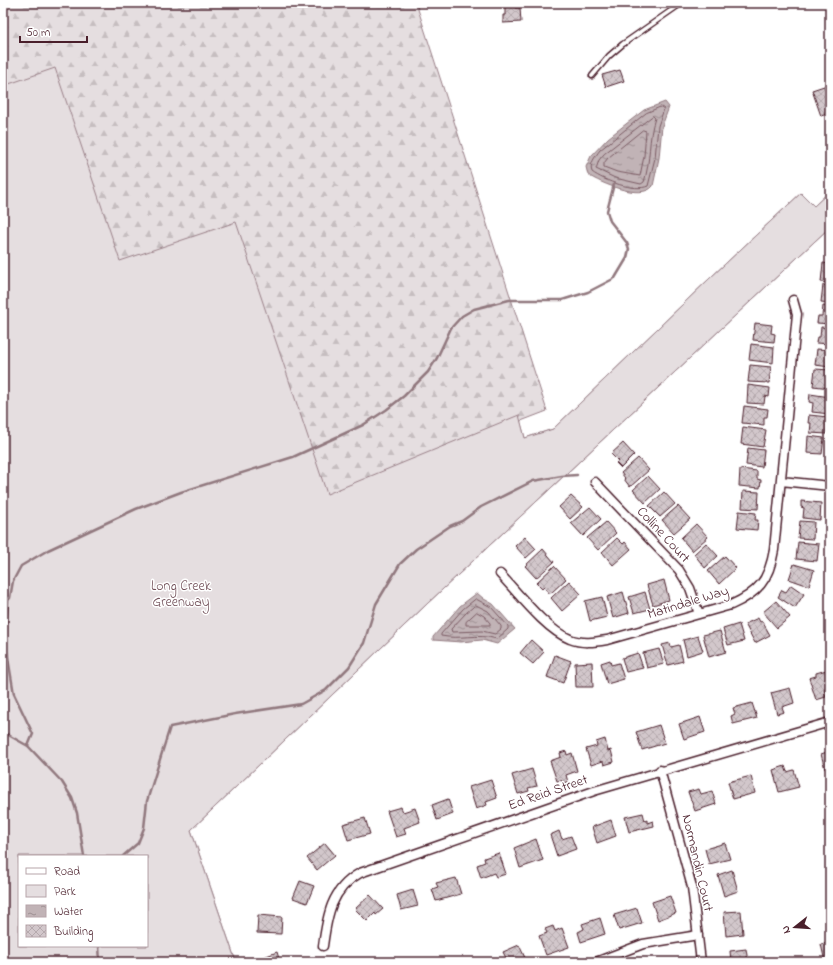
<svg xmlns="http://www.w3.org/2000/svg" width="833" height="965" font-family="'Indie Flower',sans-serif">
<defs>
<pattern id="forest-firs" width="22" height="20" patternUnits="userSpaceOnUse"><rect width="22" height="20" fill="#e5dee0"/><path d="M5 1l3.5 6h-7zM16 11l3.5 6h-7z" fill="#c6bec0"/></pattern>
<pattern id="water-ripples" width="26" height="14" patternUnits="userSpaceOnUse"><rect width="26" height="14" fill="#c1b3b6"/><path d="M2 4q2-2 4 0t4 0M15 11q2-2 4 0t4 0" fill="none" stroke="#9f9194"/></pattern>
<pattern id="building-cross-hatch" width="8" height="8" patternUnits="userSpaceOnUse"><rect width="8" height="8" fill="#d2c7cb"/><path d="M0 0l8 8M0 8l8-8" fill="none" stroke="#b6aaae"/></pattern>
</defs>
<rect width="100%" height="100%" fill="#fff"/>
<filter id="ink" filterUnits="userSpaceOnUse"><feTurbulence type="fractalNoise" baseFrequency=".025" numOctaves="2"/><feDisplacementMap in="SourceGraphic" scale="8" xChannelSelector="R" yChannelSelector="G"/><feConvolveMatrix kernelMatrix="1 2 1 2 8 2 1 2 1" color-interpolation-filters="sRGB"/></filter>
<g filter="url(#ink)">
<path fill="url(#forest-firs)" stroke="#987e86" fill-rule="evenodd" d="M3,3H416L547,411L521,421L520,420L525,438L553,429L709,279L801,193L814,206L830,191V227L428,603L191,830L236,962H3ZM19,856H147V946H19Z"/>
<path fill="#e5dee0" stroke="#987e86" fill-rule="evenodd" d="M55,68L120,261L236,222L327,494L519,415L525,438L553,429L709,279L801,193L814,206L830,191V227L428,603L191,830L236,962H3V86ZM19,856H147V946H19Z"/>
<path fill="url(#water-ripples)" stroke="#91787e" d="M665,102L669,107L662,126L659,158L653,186C642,201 600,183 588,175L586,167L591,156L608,138L644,110Z
M477,593L484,599L493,604L515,629L497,644L482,640L461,642L433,640V637L460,606Z"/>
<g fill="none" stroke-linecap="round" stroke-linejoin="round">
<path stroke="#7a5a63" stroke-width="1" d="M661,107L664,109L658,126L655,158L648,186C635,192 604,181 592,172C589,164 595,157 600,150L646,113Z
M653,116L655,118C648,138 651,161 644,182L641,184L615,178L596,169L599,160L604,154Z
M643,130L646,131L644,156L640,176L617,172L604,167V163L608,158Z
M476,599L491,607L508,626V629L497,639C476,633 461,640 441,636V634L463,609Z
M476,605L488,611L501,626V629L495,634L482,631L452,632L451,629L466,613Z
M477,612L484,616L490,623V625H466V622Z"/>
<path stroke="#91787e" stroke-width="2.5" d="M3,732L28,746L62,782L72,798L77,813L84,856
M28,746L33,734L14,694L5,640L8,600L10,598L13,581L21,566L48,550L136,509L181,492L293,457L363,425L386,410L404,396L428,372L437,358L451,328L462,316L474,309L509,300H562L588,292L615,278L627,258L629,249L627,243L610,221L607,211L614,184
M123,856L138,843L144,828L147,801L170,727L235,714L301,704L326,690L349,667L364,643L376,604L400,564L416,549L450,526L462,521L481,507L533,481L562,476L577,475
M99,946L100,962"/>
</g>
<path fill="url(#building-cross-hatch)" stroke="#4a1f2b" d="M505,3H514L515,8H520L521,22L503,23V15H505Z
M620,70L624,81L606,87L602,75Z
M827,85L830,94V113L821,116L812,90Z
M823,263L830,264V283L821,282Z
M823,285L830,286V303L821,302Z
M823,306L830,307V324L817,323L818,316H822Z
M755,323L772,325L771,333L775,334L774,342L753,340Z
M821,327L830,328V344L816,343L817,337H820Z
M751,344L774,347L773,363L749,360Z
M817,349L830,350V367L815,365Z
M750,365L771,367L769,383L748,382Z
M815,369L830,370V388L813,386Z
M748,385L770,388L769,397L765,396L764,404L747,403Z
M810,394L830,397V414L812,412L813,403L809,402Z
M744,406L768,409L767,417H764V425L742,423Z
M809,415L828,417L827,434L810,433L811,423H808Z
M743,427L766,430L763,447L741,444Z
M808,436L824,438L822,454L807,453Z
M623,443L634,455L621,468L616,463L618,461L611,454Z
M748,448L764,450L762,467L746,465Z
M638,458L649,470L630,487L624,479L625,478L621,473Z
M740,469L757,471V479L761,480L760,488L739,486Z
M648,476L660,489L645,503L633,490Z
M743,491L759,492L758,509L742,508Z
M664,492L675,504L660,517L649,506Z
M571,496L583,507L570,519L559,507Z
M801,501L821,503L820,520L803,518L804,508L801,507Z
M678,506L690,519L674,533L662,520Z
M590,507L601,519L583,536L571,523Z
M739,511L756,513L755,520H758L757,530L737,528Z
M800,521L814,522L813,539L798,538Z
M606,522L616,533L598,550L587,538Z
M696,524L708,537L692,551L681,538Z
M525,537L536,549L526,558L515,546Z
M617,538L623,544L625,542L631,549L613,565L602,552Z
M798,542L819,544L817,561L796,559Z
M706,543L718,556L705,568L694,554Z
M543,549L554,562L536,578L525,566Z
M725,556L736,568L719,584L708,571Z
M794,564L814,570L809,586L789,579Z
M554,566L566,579L550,594L544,587L542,589L536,583Z
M664,580L669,600L653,605L647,585Z
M569,581L581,594L562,611L551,598Z
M791,585L804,594L795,608L778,597L782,590L786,592Z
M623,592L629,613L613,618L607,597Z
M645,592L650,609L634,613L629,597Z
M602,597L607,617L590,621L585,601Z
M776,601L790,617L777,628L763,612Z
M758,618L760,622L762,621L770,635L755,643L745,624Z
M739,624L744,641L728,645L723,629Z
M720,631L726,652L709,657L703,635Z
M698,636L703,651L687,656L683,640Z
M531,640L544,652L533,664L520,653Z
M670,643L671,647L679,645L683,661L668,665L662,645Z
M659,649L664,664L647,668L643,653Z
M638,653L643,668L626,672L622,658Z
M555,655L571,661L563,683L547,677Z
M610,660L611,665L619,663L624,679L607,684L601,663Z
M592,662L593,687H576L575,663Z
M830,669V688L824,689L826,697L816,700L809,678L816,676V673Z
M790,688L794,703L782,707L784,712L777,714L771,693Z
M752,703L757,718L733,724L731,716L735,714L733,708Z
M700,717L705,732L684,739L679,724Z
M659,725L665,743L642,750L636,732Z
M605,739L608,751L611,750L614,762L604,765L603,761L591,765L586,749L597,746L596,742Z
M566,751L567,755L572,753L577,771L566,775L568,782L563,783L561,780L557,781L550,761L561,757L560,753Z
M830,751V767L825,769L821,754Z
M785,766L787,772L794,770L799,787L779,792L773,770Z
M532,769L537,786L528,788L529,791L518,794L512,775Z
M751,776L755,793L733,799L728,782Z
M491,780L497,798L486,802L487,805L476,809L469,787Z
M699,789L701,794L712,791L716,804L695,811L688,792Z
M448,799L453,814L437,820L432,805Z
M401,807L403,812L415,808L420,822L404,828L406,834L396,837L387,811Z
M643,813L645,821L647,820V823L653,821L654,826L629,832L625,817Z
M365,818L370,834L348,840L343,824Z
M611,820L616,836L597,843L592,827Z
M559,831L562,839L571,836L576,849L557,856L550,835Z
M536,839L543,860L520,868L514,848Z
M325,843L335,855L317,870L307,858Z
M725,843L730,859L709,864L705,849Z
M499,853L506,874L496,877L494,873L481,878L477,865L485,862L484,858Z
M732,870L738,891L724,896L718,875Z
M456,878L461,894L436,901L432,889L438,887L436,883Z
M300,881L314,886L307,903L293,898Z
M413,890L418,906L401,910L397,895Z
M370,895L383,909L376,915L375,913L367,921L355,909Z
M670,896L676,913L658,920L652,902Z
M637,908L642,923L619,930L614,915Z
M741,911L743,934L726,936L724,912Z
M258,915L282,917L281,934L257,933Z
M600,918L605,934L581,942L578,932L584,929L582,924Z
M553,926L555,931L562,928L569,947L546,955L539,936L547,933L545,929Z
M830,942V962H825L821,944Z
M519,945L527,962H508L503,952Z
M746,949L748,962H731L730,951Z
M277,952L280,962H263L261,958Z"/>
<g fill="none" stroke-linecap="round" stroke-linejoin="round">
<defs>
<path id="service" d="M592,76L609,56L623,44L682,3"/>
<path id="minor" d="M781,481L830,486
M595,482L679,570L690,588L699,614
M500,574C518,593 546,630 570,639C582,644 595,642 607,640L731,605C758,593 769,580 774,550L797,314L793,300
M660,770L692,887L701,962
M323,946C327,916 331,889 360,873L594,791L830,722
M596,962L643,944L698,935"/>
</defs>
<use href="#service" stroke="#4a1f2b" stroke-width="7"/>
<use href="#minor" stroke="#4a1f2b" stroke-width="11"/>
<use href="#service" stroke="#fff" stroke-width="4"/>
<use href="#minor" stroke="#fff" stroke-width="8"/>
</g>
</g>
<g text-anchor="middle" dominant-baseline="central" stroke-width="3" stroke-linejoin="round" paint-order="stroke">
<g font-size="14" fill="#4a1f2b" stroke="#fff">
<text transform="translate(663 535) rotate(47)">Colline Court</text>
<text transform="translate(688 603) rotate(-17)">Matindale Way</text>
<text transform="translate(548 793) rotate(-19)">Ed Reid Street</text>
<text transform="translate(697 863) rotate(77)">Normandin Court</text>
</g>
<g font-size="14" fill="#714f58" stroke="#fff">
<text x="181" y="586">Long Creek<tspan x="181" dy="16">Greenway</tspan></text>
</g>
</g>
<rect width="833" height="965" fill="none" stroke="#fff" stroke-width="16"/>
<rect x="8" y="8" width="817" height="949" fill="none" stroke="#4a1f2b" stroke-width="1.5" filter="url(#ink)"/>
<rect x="18" y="855" width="130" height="92" fill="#ffffff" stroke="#b7a5aa"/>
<rect x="26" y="868" width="20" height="6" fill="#ffffff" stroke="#b7a5aa"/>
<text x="54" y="875" font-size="12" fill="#4a1f2b">Road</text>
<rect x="26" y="885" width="20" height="12" fill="#e5dee0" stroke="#b7a5aa"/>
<text x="54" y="895" font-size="12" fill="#4a1f2b">Park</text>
<rect x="26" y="905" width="20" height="12" fill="url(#water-ripples)" stroke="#b7a5aa"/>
<text x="54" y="915" font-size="12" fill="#4a1f2b">Water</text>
<rect x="26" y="925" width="20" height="12" fill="url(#building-cross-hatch)" stroke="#b7a5aa"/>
<text x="54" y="935" font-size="12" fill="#4a1f2b">Building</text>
<g transform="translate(795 927) rotate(253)" stroke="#ffffff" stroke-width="3" paint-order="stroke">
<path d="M0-3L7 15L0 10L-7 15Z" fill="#4a1f2b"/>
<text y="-6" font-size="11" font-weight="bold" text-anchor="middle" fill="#4a1f2b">N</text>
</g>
<path d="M20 36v6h67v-6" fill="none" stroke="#4a1f2b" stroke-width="2"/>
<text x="26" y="36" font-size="12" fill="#4a1f2b" stroke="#ffffff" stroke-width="3" paint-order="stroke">50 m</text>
</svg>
